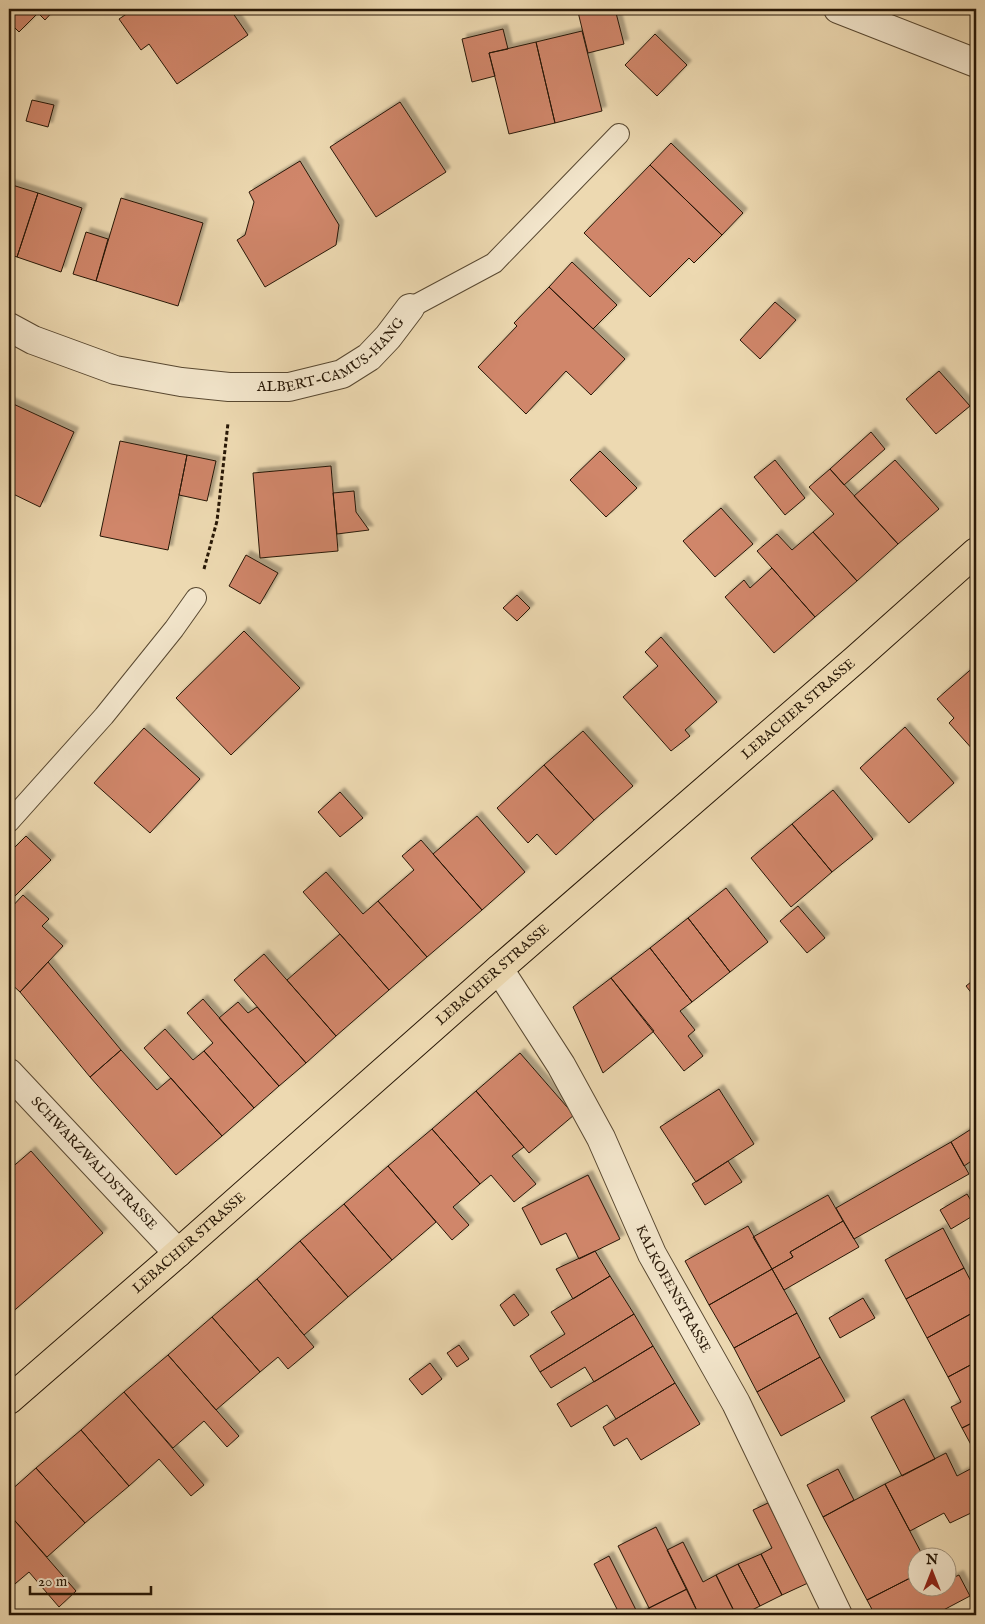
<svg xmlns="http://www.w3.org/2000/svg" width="985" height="1624" font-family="'IM FELL English',serif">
<defs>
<filter id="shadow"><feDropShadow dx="4.5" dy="-4.5" stdDeviation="1" flood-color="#0004"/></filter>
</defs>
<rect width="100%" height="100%" fill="#edd9b1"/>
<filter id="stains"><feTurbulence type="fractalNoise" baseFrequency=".004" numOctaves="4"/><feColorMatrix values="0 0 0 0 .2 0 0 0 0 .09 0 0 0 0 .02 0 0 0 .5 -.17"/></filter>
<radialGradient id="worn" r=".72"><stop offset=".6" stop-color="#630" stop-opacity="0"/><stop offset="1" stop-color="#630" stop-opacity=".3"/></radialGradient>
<path fill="#d0866b" stroke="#271706" filter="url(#shadow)" d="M9,9H55L45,20L38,13L19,32L9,22Z
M134,9H230L248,35L177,84L149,44L141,50L119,19Z
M592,9H615L624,44L588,53L578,12Z
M503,29L508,49L489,53L495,76L472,82L462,39Z
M582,31L602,111L555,123L536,42Z
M655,34L687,65L657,96L625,65Z
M536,42L555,123L509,134L489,53Z
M32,100L54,105L48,127L26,121Z
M400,102L446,172L376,217L330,147Z
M671,143L743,213L722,235L650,165Z
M300,161L339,225L336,245L265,287L237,240L245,235L254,202L249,192Z
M650,165L722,235L694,263L689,258L650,297L584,233Z
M9,184L38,193L17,257L9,254Z
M38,193L82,208L61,272L17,257Z
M121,198L203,223L178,306L96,281Z
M86,232L108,239L96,281L73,274Z
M572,262L617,305L593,329L549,287Z
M549,287L625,359L591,395L566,371L526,414L478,367L517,326L514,323Z
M775,302L796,320L760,359L740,340Z
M939,371L970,406L936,434L906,399Z
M9,402L74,432L40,507L9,492Z
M871,432L885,449L844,485L830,469Z
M120,441L187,455L168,550L100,536Z
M600,451L637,488L606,517L570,480Z
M187,455L216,461L207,501L179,495Z
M775,460L805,498L785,515L754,477Z
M895,460L939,509L898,544L854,496Z
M331,466L338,551L260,558L253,473Z
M830,469L898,544L857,581L813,532L834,514L809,487Z
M354,491L356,512L369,530L337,534L333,493Z
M721,508L753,544L715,577L683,541Z
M813,532L857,581L815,617L757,551L777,534L792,550Z
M246,555L278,573L260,604L229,586Z
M772,568L815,617L774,653L725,597L744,580L750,588Z
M517,595L530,608L517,621L503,608Z
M244,631L300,688L231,755L176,698Z
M661,637L717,702L685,730L690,736L671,751L623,697L658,666L645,652Z
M976,665V750L974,751L949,723L954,718L937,699Z
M905,727L954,783L909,823L860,768Z
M144,728L200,779L150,833L94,783Z
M583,731L633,786L594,820L544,765Z
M544,765L594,820L556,855L537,834L528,843L497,808Z
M833,790L873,839L832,872L792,824Z
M340,792L363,818L340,837L318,812Z
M477,816L525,872L482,910L433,854Z
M792,824L832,872L791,907L751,858Z
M26,836L51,860L9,902V853Z
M421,840L482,910L427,957L378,901L414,870L402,856Z
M326,872L363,914L378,901L427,957L389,990L303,892Z
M726,888L768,942L730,972L688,918Z
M23,895L49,919L42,926L63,946L20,992L9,982V910Z
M798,906L825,938L807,953L780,921Z
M688,918L730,972L692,1002L650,948Z
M340,934L389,990L336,1036L287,980Z
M650,948L692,1002L680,1011L695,1030L688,1036L703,1056L684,1071L611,978Z
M264,954L336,1036L306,1063L234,980Z
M48,962L121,1050L90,1077L20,992Z
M611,978L654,1031L603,1073L573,1007Z
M976,978V999L966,986Z
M203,999L279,1086L254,1108L204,1051L213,1043L187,1013Z
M238,1002L248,1013L257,1007L306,1063L279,1086L219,1018Z
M165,1029L193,1060L204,1051L254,1108L222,1136L144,1048Z
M121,1050L157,1090L171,1078L222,1136L176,1175L90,1077Z
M520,1053L574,1115L529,1153L476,1091Z
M719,1089L754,1144L696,1182L660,1127Z
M476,1091L524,1147L512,1156L536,1184L514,1202L491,1175L480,1184L432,1129Z
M976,1126V1158L964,1166L951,1142Z
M432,1129L480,1184L453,1207L469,1225L452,1240L388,1166Z
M951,1142L969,1174L854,1239L836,1208Z
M31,1151L103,1233L9,1315V1223L13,1220L9,1215V1170Z
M728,1161L742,1182L705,1205L692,1184Z
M388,1166L436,1222L392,1260L344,1204Z
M588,1175L620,1239L579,1259L566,1233L541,1245L522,1208Z
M967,1194L976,1209V1214L951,1229L940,1210Z
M828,1195L843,1221L790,1252L793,1257L772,1269L753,1237Z
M344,1204L392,1260L348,1297L300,1241Z
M843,1221L859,1247L784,1290L772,1269L793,1257L790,1252Z
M748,1226L772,1269L709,1305L685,1261Z
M943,1228L964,1268L906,1299L885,1260Z
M300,1241L348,1297L304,1335L257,1279Z
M595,1251L610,1276L573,1299L556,1269Z
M964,1268L976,1291V1311L927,1338L906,1299Z
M772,1269L797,1313L734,1348L709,1305Z
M610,1276L634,1314L540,1372L530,1356L565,1334L551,1312Z
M257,1279L314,1347L288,1369L278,1357L260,1372L212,1317Z
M514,1294L529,1315L514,1326L500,1305Z
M863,1298L875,1318L840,1338L829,1318Z
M976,1311V1362L948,1377L927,1338Z
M797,1313L820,1357L757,1392L734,1348Z
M634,1314L653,1346L594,1382L585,1367L551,1388L540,1372Z
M212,1317L260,1372L216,1410L168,1355Z
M459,1345L469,1359L457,1367L447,1353Z
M653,1346L675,1383L616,1419L607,1405L571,1427L557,1404Z
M168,1355L239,1436L227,1447L204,1421L173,1448L124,1392Z
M820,1357L845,1401L781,1436L757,1392Z
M976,1362V1421L962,1428L951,1407L961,1402L948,1377Z
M430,1363L442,1379L422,1395L409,1379Z
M675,1383L700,1424L641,1460L627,1438L614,1446L603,1427Z
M124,1392L204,1485L191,1496L159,1459L129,1486L81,1430Z
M904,1399L935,1459L902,1476L871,1417Z
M976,1421V1454L962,1428Z
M81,1430L129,1486L85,1523L36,1468Z
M946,1453L957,1476L976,1466V1523L971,1513L950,1523L944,1513L910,1531L885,1484Z
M36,1468L85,1523L47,1557L9,1514V1492Z
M838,1469L854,1500L823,1517L807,1485Z
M885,1484L923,1556H918V1574L867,1600L823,1517Z
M768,1503L808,1583L782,1595L761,1554L772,1548L753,1510Z
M9,1514L76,1591L59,1607L29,1572L9,1589Z
M656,1527L687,1589L649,1608L618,1546Z
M683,1542L703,1582L716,1575L736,1615H699L667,1550Z
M761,1554L782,1595L760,1606L738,1564Z
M609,1556L638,1614L649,1608L652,1615H620L594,1564Z
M738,1564L760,1606L742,1615H736L716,1575Z
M918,1574V1586H948V1580L959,1575L970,1596L934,1615H875L867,1600Z
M687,1589L699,1615H652L649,1608Z"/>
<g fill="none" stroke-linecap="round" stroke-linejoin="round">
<defs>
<path id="lane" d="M410,308L494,263L619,134
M9,822L104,716L174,629L196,598"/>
<g id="street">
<path d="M838,9L976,63"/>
<path id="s1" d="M9,327L33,340L115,370L181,382L229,387H289L342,374L369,357L388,337L410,308"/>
<path id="s2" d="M499,969L561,1065L601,1138L652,1254L736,1403L838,1615"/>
<path id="s3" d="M9,1073L178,1253"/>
</g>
<g id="primary">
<path id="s4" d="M9,1400L178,1253L499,969L856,659L976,552"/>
</g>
</defs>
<use href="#lane" stroke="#584831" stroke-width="22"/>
<use href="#street" stroke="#584831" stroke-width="30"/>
<use href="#primary" stroke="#271706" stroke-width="30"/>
<path stroke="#271706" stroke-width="3" stroke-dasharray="4 2.5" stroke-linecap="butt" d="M204,569L217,521L228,423"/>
<use href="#lane" stroke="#f3e6cc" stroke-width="20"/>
<use href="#street" stroke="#f3e6cc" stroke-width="28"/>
<use href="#primary" stroke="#edd9b1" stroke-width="28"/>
</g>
<g text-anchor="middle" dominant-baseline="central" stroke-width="4" stroke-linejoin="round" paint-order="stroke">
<g font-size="14" fill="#271706" stroke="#f3e6cc">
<text stroke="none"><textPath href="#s1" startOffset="342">ALBERT-CAMUS-HANG</textPath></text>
<text stroke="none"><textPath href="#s4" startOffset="1049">LEBACHER STRASSE</textPath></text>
<text stroke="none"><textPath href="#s4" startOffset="644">LEBACHER STRASSE</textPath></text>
<text stroke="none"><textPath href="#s3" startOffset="124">SCHWARZWALDSTRASSE</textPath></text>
<text stroke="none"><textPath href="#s4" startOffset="239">LEBACHER STRASSE</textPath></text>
<text stroke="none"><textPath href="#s2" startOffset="365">KALKOFENSTRASSE</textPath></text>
</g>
</g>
<rect width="985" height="1624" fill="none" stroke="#edd9b1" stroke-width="30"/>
<rect x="10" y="10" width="965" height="1604" fill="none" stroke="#271706" stroke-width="2.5"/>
<rect x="15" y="15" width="955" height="1594" fill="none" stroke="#271706"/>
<g transform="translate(932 1572)"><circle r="24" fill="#f3e6cc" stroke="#a1937d"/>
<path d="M0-4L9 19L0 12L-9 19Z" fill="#8f2418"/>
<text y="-8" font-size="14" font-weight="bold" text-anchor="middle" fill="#271706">N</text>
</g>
<path d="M30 1586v8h121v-8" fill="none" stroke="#271706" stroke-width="2.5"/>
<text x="38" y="1586" font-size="15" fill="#271706" stroke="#f3e6cc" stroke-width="4" paint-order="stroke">20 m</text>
<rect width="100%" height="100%" filter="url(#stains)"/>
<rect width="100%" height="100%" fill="url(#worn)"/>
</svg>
